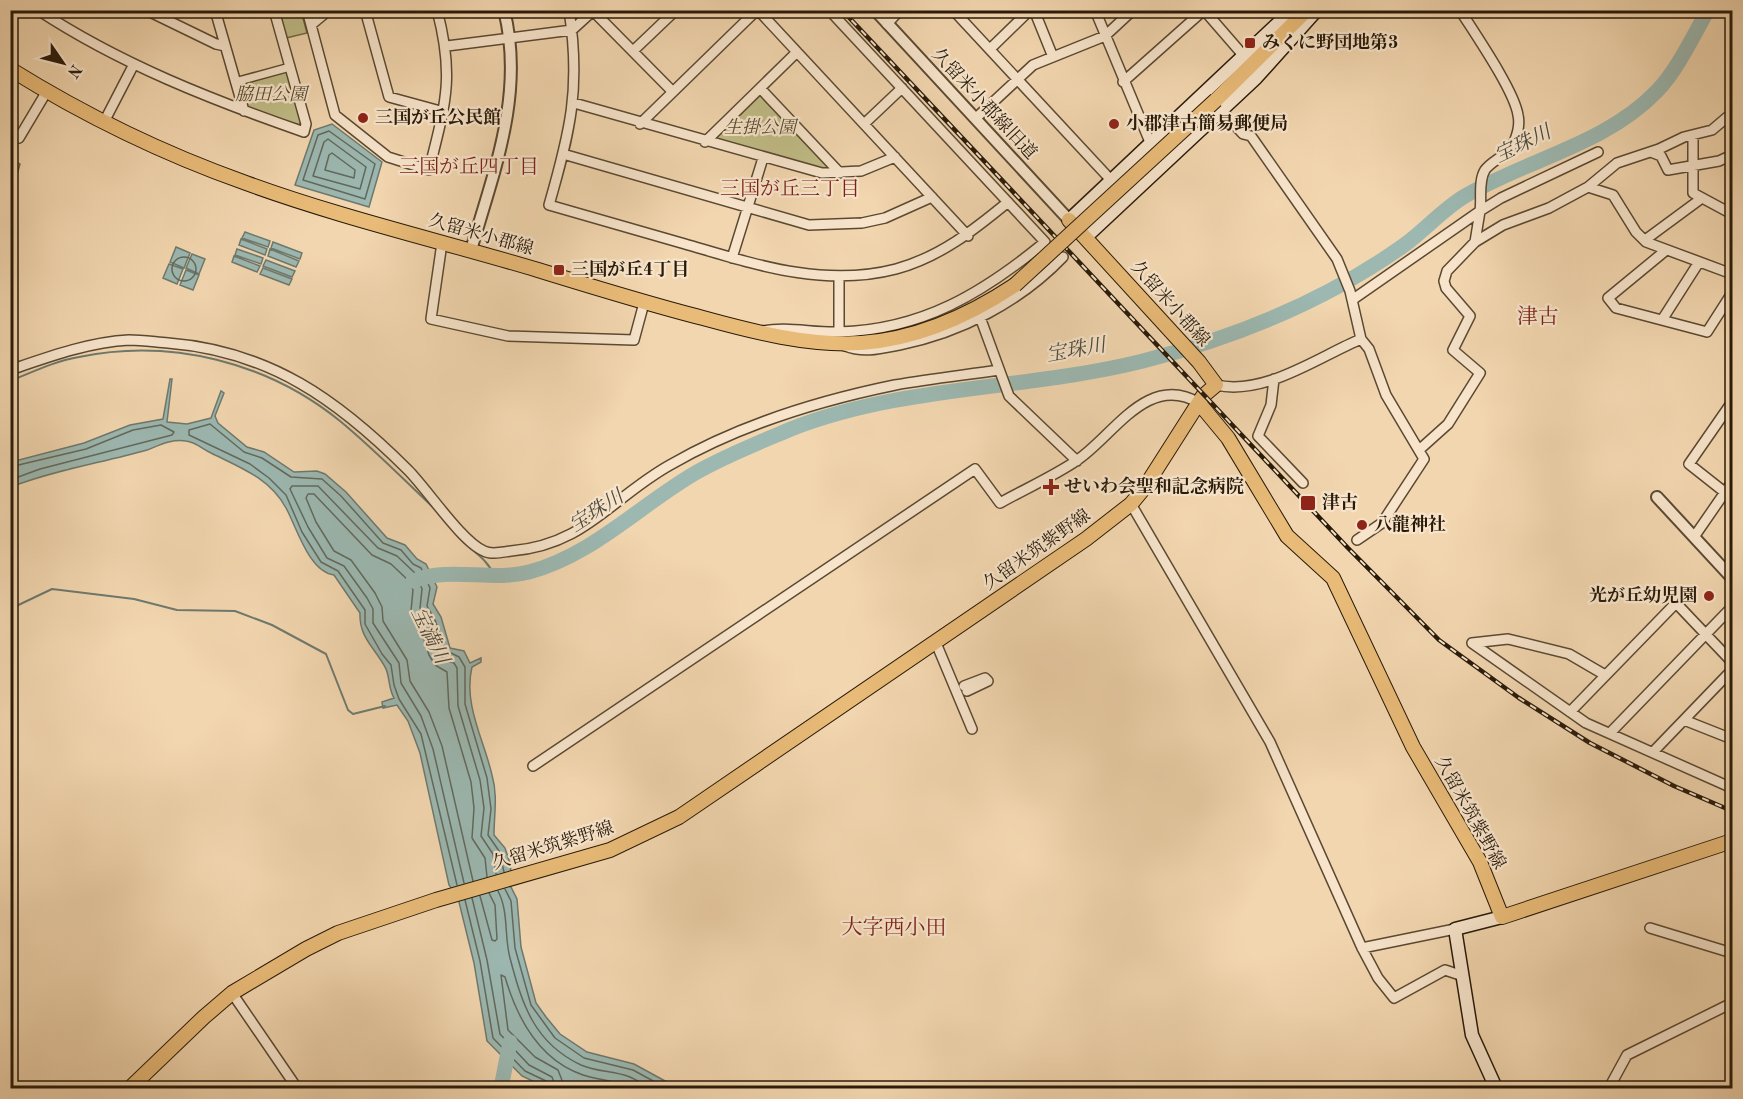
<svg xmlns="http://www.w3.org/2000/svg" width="1743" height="1099" font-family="'Old Standard TT','Noto Serif JP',serif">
<rect width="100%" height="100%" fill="#f2d6af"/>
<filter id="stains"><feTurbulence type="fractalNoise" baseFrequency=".00333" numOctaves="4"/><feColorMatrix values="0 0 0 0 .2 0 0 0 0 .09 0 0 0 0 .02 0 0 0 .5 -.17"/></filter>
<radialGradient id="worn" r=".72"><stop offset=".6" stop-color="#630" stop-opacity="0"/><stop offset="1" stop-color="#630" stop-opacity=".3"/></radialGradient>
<path fill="#c0bc86" stroke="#746b48" stroke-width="1.5" d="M278,11H301L307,33L286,38Z
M287,70L301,122L298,126L245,106L239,84Z
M762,95L829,166L827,170L715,141L714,136L758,96Z
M11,146L13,160L20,164L16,178L11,181Z"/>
<path fill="#9cb8b1" stroke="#6e796e" stroke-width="1.5" d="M332,124L382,162L369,207L295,185L314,130Z
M245,232L270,241L268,247L242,238Z
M241,239L267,249L265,255L239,245Z
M273,242L302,253L300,259L271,248Z
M176,247L190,253L184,268L170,262Z
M237,249L263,258L261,264L235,255Z
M270,249L299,261L296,267L268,256Z
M192,254L205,259L199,274L186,268Z
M234,256L260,266L257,272L232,262Z
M266,260L295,271L292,277L263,266Z
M169,264L183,269L177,284L163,278Z
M263,268L292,279L289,285L260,274Z
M186,270L199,275L193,290L180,285Z
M170,379H172L167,422L187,424L211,418L221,391L224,393L215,416L218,423L247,447L264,452L294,472L317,471L325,474L346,492L387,538L405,545L417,559L426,564L437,587L433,604L441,617L450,648L464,651L470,663L481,658V662L472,667C463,704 484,740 492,775C498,796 494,814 494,835L505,848L511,866L509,883L517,899L521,947L536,1003L546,1017L560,1034L587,1052L634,1064L678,1088H547L522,1076L487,1041L474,963L458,898L449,885L420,753L408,721L397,705L383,708L382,702L394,698C388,688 390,675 385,667C374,647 359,637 360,613L334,575C309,572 297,528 286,508C270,478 239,467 211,453C202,449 196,442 186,441C171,439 160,445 147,450C101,463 55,470 11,487V462L84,443L130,425L163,419Z"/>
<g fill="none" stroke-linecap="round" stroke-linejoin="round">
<path stroke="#62695d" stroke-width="1.5" d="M329,131L375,164L365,199L303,180L318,135Z
M328,139L366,167L360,189L313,176L324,142Z
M332,153L355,170L354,178L325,170L329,155Z
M172 269a12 12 0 1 1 24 0a12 12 0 1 1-24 0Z
M10,467L86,449L133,430L161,425L174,432L172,435L40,469L10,480
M473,881L442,746L429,712L410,681L407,660L383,621L382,607L375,593L351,560L334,551L316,522L306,498L308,494H314L372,555L391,564L409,581L413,590L411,611L420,627L429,655L435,665L447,672L449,708L471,782L474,808L472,838L485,858L487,877
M464,883L433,749L421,716L401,683L399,663L373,623V609L367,598L344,566L327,558L308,527L290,489L292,486H318L378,548L397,556L416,574L422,589L420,608L428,623L438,653L444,660L454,663L457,668L458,706L480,780L484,808L481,836L493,854L496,874
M457,885L421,734L399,699L394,685L391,665L382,654L365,624V610L338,571L321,562L302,532L286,495L269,478L250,464L189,435V430L210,424L244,452L262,458L291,477L322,479L341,496L383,543L401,550L413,564L421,568L430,588L427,606L435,620L445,650L459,657L465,667V704L487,778L491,809L488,835L499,851L504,872
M505,889L511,901L515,948L531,1005L555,1038L584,1058L633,1070L666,1088
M498,891C509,912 504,936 510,958C522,1004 534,1043 581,1065C597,1072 615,1071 630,1077C637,1080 644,1085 651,1088
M480,896L492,940L495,941L497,939L495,905L489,893
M472,898L487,960L500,1034L529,1065L552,1077L556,1088
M465,900L480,961L493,1038L525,1071L546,1081L548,1088
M565,1088L558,1070L535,1057L508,1030L501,975L505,977C517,1018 539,1060 583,1075C598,1080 618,1081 632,1088"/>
<path stroke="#6e796e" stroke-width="2" d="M10,381C33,372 55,361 79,357C171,338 267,362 340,421C374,449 405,481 437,511
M456,534C469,550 487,557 495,577
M10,609L52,589L134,599L177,610L235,611L272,625L326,654L348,710L353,714L385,706"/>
<path stroke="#9cb8b1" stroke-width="15" d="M413,581C450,566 491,582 529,572C593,555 641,504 697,472C727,455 760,442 791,429C903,385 1027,390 1143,361C1234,338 1325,301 1403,246C1424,231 1443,209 1465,196C1528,159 1605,145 1657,91C1678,69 1693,36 1708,10
M501,1088L510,1042"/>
<defs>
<path id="pedestrian" d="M235,82L290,67"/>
<path id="minor" d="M38,10C120,64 212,100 304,132L306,124L274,10
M146,10L216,44L225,46
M215,10L244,111
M307,10L335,115L388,157L429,170C445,105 455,78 437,10
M365,10L389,97L444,112
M569,10C581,88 570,132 549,205C594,218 640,231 685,244C754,264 823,288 896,269C940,257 974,230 1008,202
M758,10L968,236
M953,10L1110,179
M1034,10L1053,57
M1095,10L1152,147
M593,11L673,92
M887,24L900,10
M311,25L329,10
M447,46L572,30L594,10
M990,49L1030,10
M633,51L676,10
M1123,82L1204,10L1243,55
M760,88L840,173
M574,103L822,173L861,171L895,157
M1221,110L1243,134L1251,136L1337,259L1350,291L1361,339L1369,349L1386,395L1424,459L1382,523L1357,540
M976,118L1033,65L1105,36L1133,10
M104,122L134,64
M640,124L757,10
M864,124L902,88
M10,133L19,138L47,91
M1693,135V193L1732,214
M705,142L797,52
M1651,152L1661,156L1668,170L1719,161L1732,155
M563,154L809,225L862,223L885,218L932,197
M1588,187L1613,195L1636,232L1646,242L1732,274
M1645,240L1702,198
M1475,242L1503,225L1549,208L1588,187L1617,163L1659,149L1684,137L1712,130L1732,113
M442,243L431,319L508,336L634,340L644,303
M1665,251L1608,298L1616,308L1707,332L1732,293
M732,258L763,158
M839,276V332
M1352,300L1480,211C1482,199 1478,181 1485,170C1492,160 1508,156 1514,142C1518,133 1520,124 1518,115C1514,90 1475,34 1460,10
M980,317L1009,396L1077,461
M1662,320L1699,262
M762,331C787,326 813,333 839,332C922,330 983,293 1045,242L829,10
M845,346C863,353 879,349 899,345C960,333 1020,302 1063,257
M10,370C48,357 89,342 129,340C142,340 155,342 168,343C270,351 338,400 408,470C427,489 462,542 484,551C491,555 503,552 511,551C585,545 611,498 670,465C739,425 817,401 895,385C929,379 965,375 999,370
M1274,379L1271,405L1258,436L1303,483
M1216,385C1265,396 1318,357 1361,339
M1732,402L1689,464L1732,498
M1419,450L1448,424L1480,373L1453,350L1470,316L1446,288L1444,281L1447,271L1475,242L1480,211L1501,198L1598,152
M1131,504L1270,742L1362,948L1378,978L1394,998L1445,970L1463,976
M1694,537L1732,482
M936,643L972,729
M1472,643L1586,723L1732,788
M1472,643L1508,639L1569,654L1605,675
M964,686L985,678L988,681L967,691
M1570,712L1676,603L1732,662
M1684,720L1732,739
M1611,732L1732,607
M1653,752L1732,670
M533,766L975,469L1000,503C1025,489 1052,477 1076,461C1113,437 1147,372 1199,403
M1650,928L1732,953
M1362,948L1455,929
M232,993L297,1088
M1609,1088L1627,1055L1732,1003"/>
<path id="tertiary" d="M875,10L1069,220
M471,250C494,171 525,93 504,10
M1657,497L1732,578"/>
<path id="secondary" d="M1069,220L1292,10
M1086,237L1256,78L1317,10
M1496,1088L1472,1035L1455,929L1502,917"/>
<path id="primary" d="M10,69C84,115 164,154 246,183C342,218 441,241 538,270C593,287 648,304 703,318C754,332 808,346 861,343C916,339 970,315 1015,285
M1216,100L1307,10
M1199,403L1228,438L1287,536L1333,578L1413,747L1480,862L1502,917L1732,841
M130,1088L204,1017L232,993L306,949L338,933L436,900L610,850L679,817L1086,539L1131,504L1145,487L1203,396L1216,385L1199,362L1069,220"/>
</defs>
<use href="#pedestrian" stroke="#5a4932" stroke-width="10"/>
<use href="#minor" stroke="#5a4932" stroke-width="12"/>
<use href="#tertiary" stroke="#5a4932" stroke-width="14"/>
<use href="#secondary" stroke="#281a09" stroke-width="15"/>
<use href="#primary" stroke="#281a09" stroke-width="16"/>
<use href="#pedestrian" stroke="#f7e4cb" stroke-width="7"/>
<use href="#minor" stroke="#f7e4cb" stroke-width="9"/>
<use href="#tertiary" stroke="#f7e4cb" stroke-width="10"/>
<use href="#secondary" stroke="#f7e4cb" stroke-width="12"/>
<use href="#primary" stroke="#e9bb78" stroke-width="14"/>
<defs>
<path id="rail" d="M842,10L1348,548L1439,640L1519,698L1590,743L1674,786L1732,811"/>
</defs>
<use href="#rail" stroke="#281a09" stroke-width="4.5"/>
<use href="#rail" stroke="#f7e4cb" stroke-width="2" stroke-dasharray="7" stroke-linecap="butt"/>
<defs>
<path id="primary-bridge" d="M1015,285L1216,100"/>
</defs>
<use href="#primary-bridge" stroke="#281a09" stroke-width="16" stroke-linecap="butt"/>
<use href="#primary-bridge" stroke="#e9bb78" stroke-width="14"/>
</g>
<g fill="#8f2418" stroke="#f7e4cb" stroke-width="2">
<rect x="1244" y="37" width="12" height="12" rx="3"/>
<circle cx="363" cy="118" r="6"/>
<circle cx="1114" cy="124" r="6"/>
<rect x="553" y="264" width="12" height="12" rx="3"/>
<path d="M1048 478h6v6h6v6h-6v6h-6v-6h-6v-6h6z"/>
<rect x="1300" y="495" width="16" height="16" rx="3"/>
<circle cx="1362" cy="525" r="6"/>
<circle cx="1709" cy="596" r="6"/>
</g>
<g text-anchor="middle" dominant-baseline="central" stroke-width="4.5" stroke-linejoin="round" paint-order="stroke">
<g font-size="18" font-weight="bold" fill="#281a09" stroke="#f7e4cb" text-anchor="start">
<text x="1262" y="43">みくに野団地第3</text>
<text x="375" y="118">三国が丘公民館</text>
<text x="1126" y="124">小郡津古簡易郵便局</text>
<text x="571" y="270">三国が丘4丁目</text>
<text x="1064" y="487">せいわ会聖和記念病院</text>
<text x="1322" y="503">津古</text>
<text x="1374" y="525">八龍神社</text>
<text x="1697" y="596" text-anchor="end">光が丘幼児園</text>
</g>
<g font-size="18" font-style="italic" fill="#564b2e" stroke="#f7e4cb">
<text x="271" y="95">脇田公園</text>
<text x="760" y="128">生掛公園</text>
</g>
<g font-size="18" fill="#281a09" stroke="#f7e4cb">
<text transform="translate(984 104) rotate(47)">久留米小郡線旧道</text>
<text transform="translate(481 235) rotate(16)">久留米小郡線</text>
<text transform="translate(1170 304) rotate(48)">久留米小郡線</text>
<text transform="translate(1037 550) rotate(-35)">久留米筑紫野線</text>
<text transform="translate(1470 813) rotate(61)">久留米筑紫野線</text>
<text transform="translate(553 846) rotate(-17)">久留米筑紫野線</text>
</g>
<g font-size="20" font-style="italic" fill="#4b493b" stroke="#f7e4cb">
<text transform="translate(1523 145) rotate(-26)">宝珠川</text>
<text transform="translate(1076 351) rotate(-10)">宝珠川</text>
<text transform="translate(597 512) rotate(-33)">宝珠川</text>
<text transform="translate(429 636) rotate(64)">宝満川</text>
</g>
<g font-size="20" fill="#7a1f14" stroke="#f7e4cb">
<text x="469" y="168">三国が丘四丁目</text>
<text x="790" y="190">三国が丘三丁目</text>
</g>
<g font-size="21" fill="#7a1f14" stroke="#f7e4cb">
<text x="1538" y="317">津古</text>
<text x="894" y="928">大字西小田</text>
</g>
</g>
<rect width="1743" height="1099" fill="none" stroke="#f2d6af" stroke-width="36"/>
<rect x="12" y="12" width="1719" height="1075" fill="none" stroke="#281a09" stroke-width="3"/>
<rect x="18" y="18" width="1707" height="1063" fill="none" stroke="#281a09" stroke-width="1.5"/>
<g transform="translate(63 63) rotate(125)" stroke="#f7e4cb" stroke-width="4.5" paint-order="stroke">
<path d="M0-4.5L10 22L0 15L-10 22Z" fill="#281a09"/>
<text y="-9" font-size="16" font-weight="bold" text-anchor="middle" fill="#281a09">N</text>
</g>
<rect width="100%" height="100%" filter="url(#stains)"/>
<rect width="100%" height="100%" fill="url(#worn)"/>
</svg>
